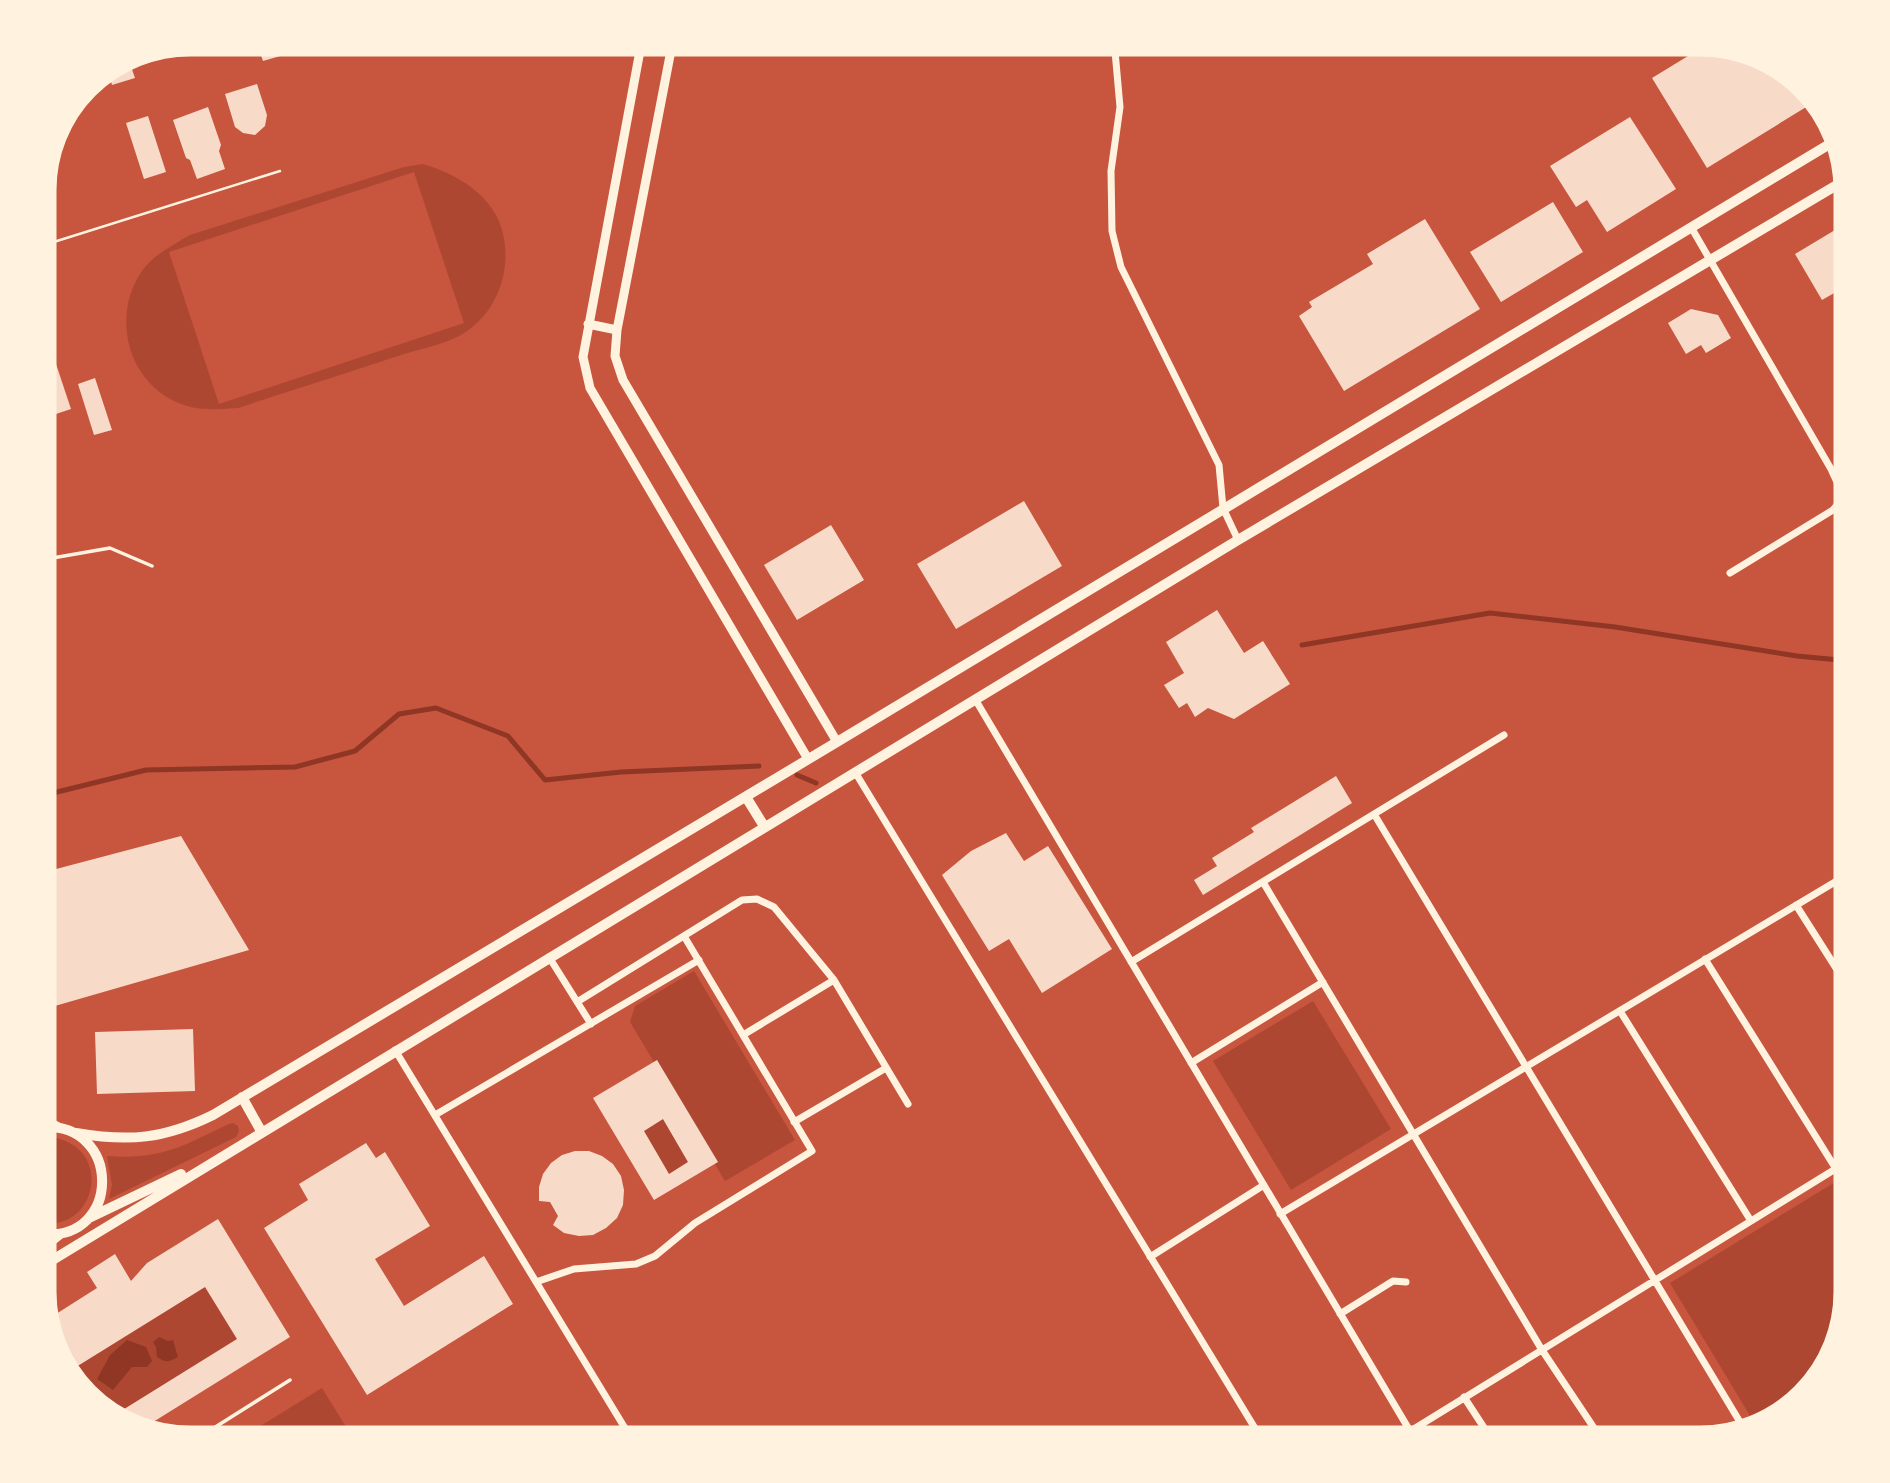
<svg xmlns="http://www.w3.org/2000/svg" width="1890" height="1483" font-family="Merriweather,serif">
<rect width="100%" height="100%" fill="#c8553d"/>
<path fill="#ae4732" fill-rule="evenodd" d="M423,164C457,174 495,196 503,234C512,272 496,315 461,335C443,345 415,350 395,357C343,374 290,391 238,408C221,409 200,411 184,405C128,386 110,317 142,271C153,255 173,245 190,235L404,167ZM414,172L464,323L219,404L169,252Z
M694,971L795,1140L725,1181L630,1022L635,1006Z
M1313,1001L1391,1129L1291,1190L1213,1061Z
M663,1119L688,1162L669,1174L644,1131Z
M229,1124L233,1123L238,1126L239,1131L236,1137L109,1199L112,1185L107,1156C162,1160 182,1146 229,1124Z
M45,1136C119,1143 95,1235 41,1222V1137Z
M1850,1173C1850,1240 1861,1338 1813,1391C1800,1405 1781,1416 1766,1427L1758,1429L1670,1283Z
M205,1287L237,1339L121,1411L115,1403L103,1411L76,1367Z
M322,1388L356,1443H233Z"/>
<path fill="#8f3625" d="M159,1337L168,1341L173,1340L178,1357C169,1362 166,1363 157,1357L156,1347L153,1342Z
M127,1340L146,1347L152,1361L147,1367H132L113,1390L97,1379L110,1355Z"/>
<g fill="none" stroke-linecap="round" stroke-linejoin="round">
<path stroke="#8f3625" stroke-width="5" d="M1302,645L1490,613L1615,627L1797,656L1850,661
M797,775L816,783
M41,796L146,770L295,767L355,751L399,714L436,708L508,736L545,780L621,772L759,766"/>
</g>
<path fill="#f7dbc8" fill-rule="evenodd" d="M266,40H291L294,52L263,61L257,43Z
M1711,42L1757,52L1798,77L1816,101L1707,168L1652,78Z
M127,55L135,78L112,85L107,68Z
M257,84L267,115L265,126L255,135L243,133L235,127L225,94Z
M208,107L221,145L219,151L225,169L197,179L190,160L186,158L173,120Z
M148,116L166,172L144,179L126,123Z
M1630,117L1676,189L1607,232L1587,200L1576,207L1550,166Z
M1553,202L1583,252L1501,302L1470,252Z
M1425,219L1480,309L1344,391L1299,316L1312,307L1309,302L1373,264L1367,254Z
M1850,221V284L1822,300L1795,254Z
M1691,309L1718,315L1731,338L1706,353L1701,345L1686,354L1668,323Z
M41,319L71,409L41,419Z
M95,378L112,430L94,435L78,384Z
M1024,501L1062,566L956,629L917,564Z
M831,525L864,580L797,620L764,565Z
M1217,610L1244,653L1263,641L1290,684L1234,719L1208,708L1195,717L1187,703L1179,708L1164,685L1184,673L1166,642Z
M1336,776L1352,803L1203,895L1194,880L1217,866L1212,858L1254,832L1251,828Z
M1006,833L1024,861L1048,846L1112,949L1042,993L1009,939L989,951L942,875L971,851Z
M181,836L249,950L41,1010V873Z
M193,1029L195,1091L97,1094L95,1032Z
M657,1060L718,1162L654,1200L593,1098ZM663,1119L688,1162L669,1174L644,1131Z
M366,1143L376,1158L385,1152L430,1226L375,1259L404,1306L484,1256L513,1304L367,1395L264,1228L308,1200L299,1184Z
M575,1151H589L602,1156L613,1164L621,1176L624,1190L623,1205L617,1218L606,1228L593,1235L579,1236L564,1233L553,1225L558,1216L550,1202L539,1201V1187L543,1174L551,1163L562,1155Z
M218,1219L290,1337L137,1432L133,1431L92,1406L56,1359L45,1321L97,1288L87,1272L115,1254L131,1281L147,1263ZM205,1287L237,1339L121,1411L115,1403L103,1411L76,1367Z"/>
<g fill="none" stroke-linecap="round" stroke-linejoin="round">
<path stroke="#fff3e0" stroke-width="2.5" d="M41,246L280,171"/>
<path stroke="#fff3e0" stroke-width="3.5" d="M41,560L110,548L152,566
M190,1443L290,1380"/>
<path stroke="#fff3e0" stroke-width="7" d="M1114,40L1120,107L1111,171L1112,231L1121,267L1219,465L1223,508L1238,540
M1691,227L1831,469C1838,486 1847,495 1833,510L1730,573
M975,699L1410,1431
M855,772L1264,1443
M1374,814L1746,1432
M1263,882L1542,1350L1604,1443
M1796,905L1850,990
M549,957L591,1024
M1705,959L1836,1169
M1131,962L1504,735
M577,1002L742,900L757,899L774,907L834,980L908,1104
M1620,1011L1751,1221
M743,1035L834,980
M395,1050L634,1443
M1191,1063L1323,982
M435,1115L699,960
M794,1122L886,1068
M1280,1214L1850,873
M1150,1257L1264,1185
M536,1282L574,1269L636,1264L655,1256L695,1223L812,1151L684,936
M1340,1314L1393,1281L1406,1282
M1464,1397L1494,1443
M1391,1443L1850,1160"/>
<path stroke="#fff3e0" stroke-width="9" d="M642,40L583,357L590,388L808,759
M673,40L617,330L615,356L623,380L837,742
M588,324L617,330
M41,1117L58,1127"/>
<path stroke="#fff3e0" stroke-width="10" d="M746,797L764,826
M242,1097L261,1131
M76,1133C129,1142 164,1139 213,1115L837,742L1838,139
M91,1217L181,1174
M41,1234C122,1243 123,1121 41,1127
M41,1249L60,1234
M41,1267L1238,540L1847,179"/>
</g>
<path d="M0 0H1890V1483H0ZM190 52H1700A138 138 0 0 1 1838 190V1292A138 138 0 0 1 1700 1430H190A138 138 0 0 1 52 1292V190A138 138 0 0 1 190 52Z" fill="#fff3e0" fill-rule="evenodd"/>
<path fill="none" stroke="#fff3e0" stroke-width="9" d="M190 52H1700A138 138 0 0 1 1838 190V1292A138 138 0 0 1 1700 1430H190A138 138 0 0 1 52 1292V190A138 138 0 0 1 190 52Z"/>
</svg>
